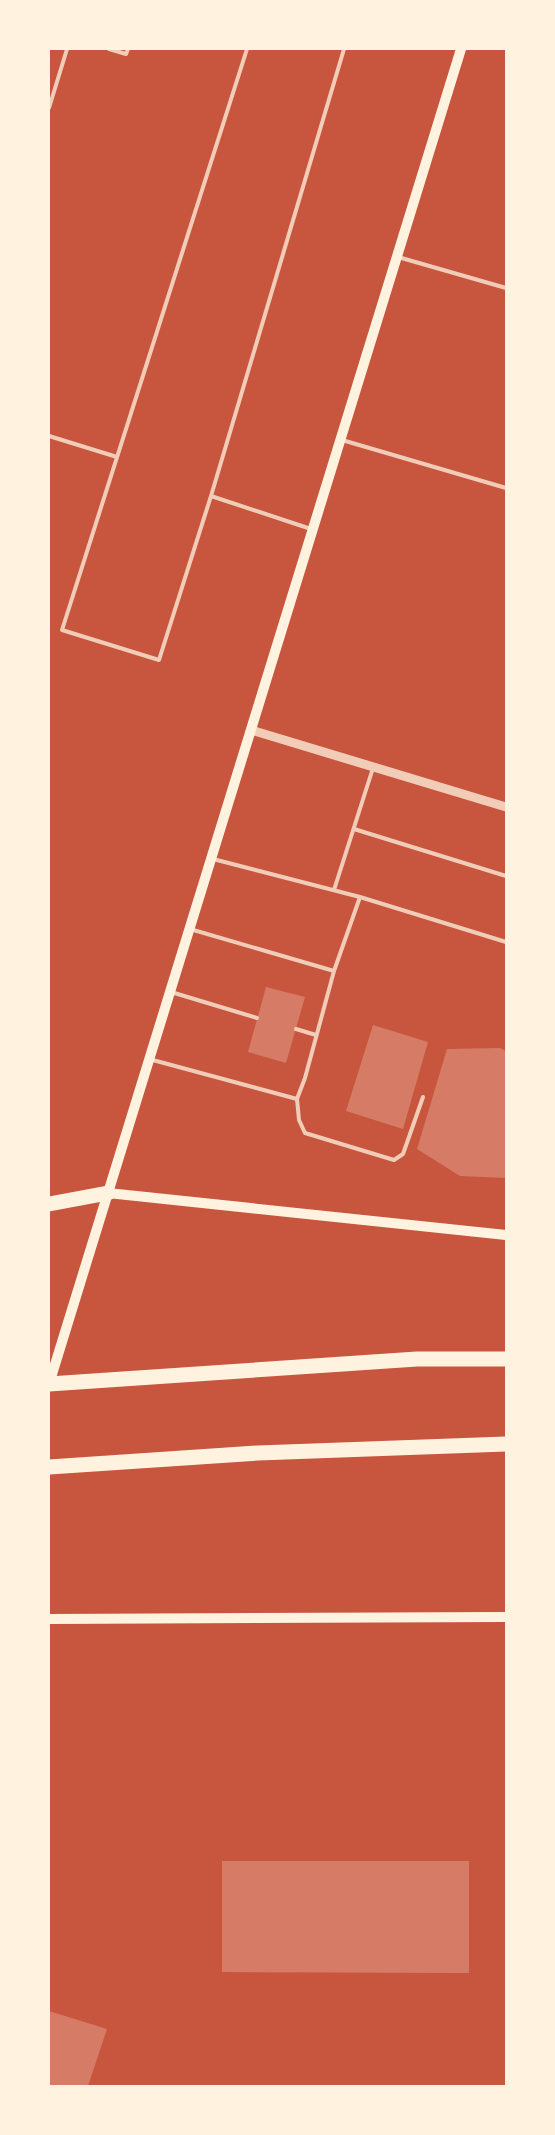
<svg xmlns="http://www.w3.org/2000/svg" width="555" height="2135" font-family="'Archivo Narrow',sans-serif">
<rect width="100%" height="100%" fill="#c8553d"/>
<path fill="#d67c66" d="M266,987L305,997L286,1063L248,1052Z
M373,1025L428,1042L403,1129L346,1111Z
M500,1048L506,1051V1178L460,1176L417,1149L447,1049Z
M222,1861H469V1973L222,1972Z
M49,2011L107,2029L88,2086H49Z"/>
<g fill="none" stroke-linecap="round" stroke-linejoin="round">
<path stroke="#f1ccb7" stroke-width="4" d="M109,49L126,54L128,49
M247,49L62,630L159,660L211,496L344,49
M49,108L67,49
M398,257L506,288
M49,436L117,457
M342,440L506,488
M211,496L311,529
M354,829L506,876
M213,859L360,897L506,942
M334,890L373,768
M334,971L360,897
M171,992L257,1018
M296,1029L316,1035
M149,1059L297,1099L305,1078L334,971L190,929
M297,1099L299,1120L305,1133L394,1160L403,1154L423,1097"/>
<path stroke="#f1ccb7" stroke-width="9" d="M251,730L506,807"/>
<path stroke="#fff3e0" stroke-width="10" d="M108,1193L506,1235
M49,1384L461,49
M49,1619L506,1617"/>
<path stroke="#fff3e0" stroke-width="15" d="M49,1204L108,1193
M49,1384L417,1359H506
M49,1467L258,1453L506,1444"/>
</g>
<rect width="555" height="2135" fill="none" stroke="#fff3e0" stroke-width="100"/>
</svg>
